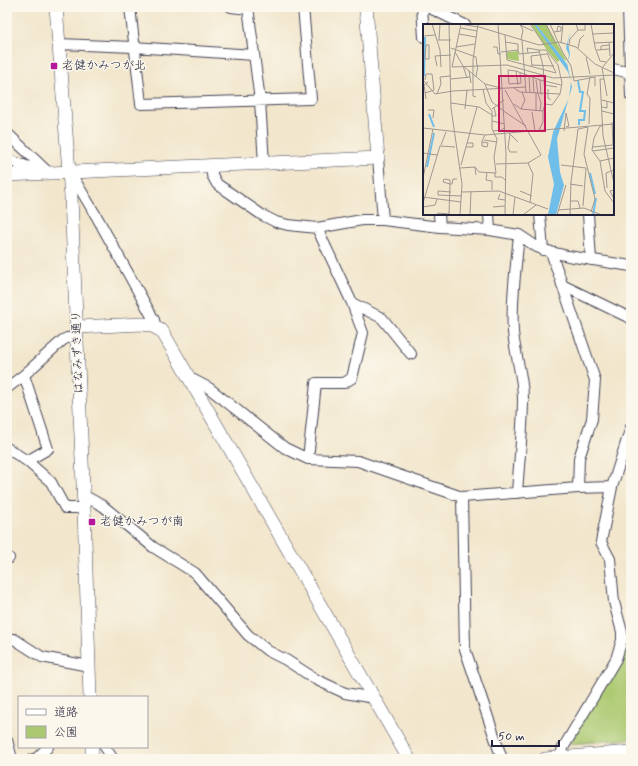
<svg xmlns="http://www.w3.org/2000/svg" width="638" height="766" font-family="Mynerve,'Klee One',sans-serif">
<rect width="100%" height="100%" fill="#fbf7ec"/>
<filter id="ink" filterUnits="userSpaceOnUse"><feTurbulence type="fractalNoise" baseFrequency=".025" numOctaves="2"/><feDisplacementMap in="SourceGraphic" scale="8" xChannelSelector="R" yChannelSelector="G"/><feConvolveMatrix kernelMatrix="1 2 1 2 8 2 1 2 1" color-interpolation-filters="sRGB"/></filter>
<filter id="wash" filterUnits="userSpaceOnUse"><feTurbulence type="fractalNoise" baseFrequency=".012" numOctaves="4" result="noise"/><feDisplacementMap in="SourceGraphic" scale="16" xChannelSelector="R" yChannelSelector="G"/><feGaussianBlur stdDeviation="0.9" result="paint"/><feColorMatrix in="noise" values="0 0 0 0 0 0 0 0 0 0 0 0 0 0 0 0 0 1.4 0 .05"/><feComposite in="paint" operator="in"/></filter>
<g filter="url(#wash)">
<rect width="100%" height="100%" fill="#f2e6cc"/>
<path fill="#abc970" stroke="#667656" d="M626,637L631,638V739L570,744Z"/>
</g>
<g filter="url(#ink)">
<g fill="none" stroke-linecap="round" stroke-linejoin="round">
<defs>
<path id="minor" d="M130,7L141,104L311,99L303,7
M231,7L249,9
M248,7L260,101L264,163
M422,7L424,37
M428,7L465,25
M628,7L631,96
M59,44L133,47L254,55
M613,69L631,73
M7,133L49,173
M378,158L383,220
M7,160L43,171
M212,166V175L217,184L262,215L276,222L288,225L317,228L362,220H383L440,227L490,230L519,235L537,247L551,252L568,256L631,266
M70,172L98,219L154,320L156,327
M439,214L440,227
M489,214L490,230
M540,214L543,250
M588,214L591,260
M551,252L595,380L592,419L579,458L578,488
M562,285L630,318
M352,303L382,318L411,354
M24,375L48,449L27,461
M190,378L209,388L285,448L308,459L316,383H344L352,378L363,333L352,303L317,228
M7,388L24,375L63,340L67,338L77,337
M7,448L27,461L51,482L65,508H84
M308,459L358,461L462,497L578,488L612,487L631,427
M517,493C519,461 523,430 523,398C523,376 515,355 513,332C511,300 516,267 519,235
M83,495L103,506L153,547L195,573L248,635L268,651L286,660L317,680L345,693L374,698
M462,497L465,649L502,759
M7,558H9
M7,639H14L42,657L89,666
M7,740L12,759
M105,747L113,759
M560,757L563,748L616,659L622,640V632L614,602L610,559L601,542L612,487
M33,759L37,758L48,747"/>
<path id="tertiary" d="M56,7L71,197L84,508L90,697
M7,175L378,158L366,7
M77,327L143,324L150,325L162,331L409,759
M92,747V759
M545,759L631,752"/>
</defs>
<use href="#minor" stroke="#413f51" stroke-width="12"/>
<use href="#tertiary" stroke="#413f51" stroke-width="14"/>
<use href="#minor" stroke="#fff" stroke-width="10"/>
<use href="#tertiary" stroke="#fff" stroke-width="13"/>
</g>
</g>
<g fill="#b5179e" stroke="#fbf7ec" stroke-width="1.5">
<rect x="50" y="62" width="8" height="8" rx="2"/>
<rect x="88" y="518" width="8" height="8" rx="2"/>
</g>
<g text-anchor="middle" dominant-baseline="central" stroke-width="3" stroke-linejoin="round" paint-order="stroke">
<g font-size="12" fill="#22223b" stroke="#fbf7ec" text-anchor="start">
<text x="62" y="66">老健かみつが北</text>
<text x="100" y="522">老健かみつが南</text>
</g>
<g font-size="12" fill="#22223b" stroke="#fbf7ec">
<text transform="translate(78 352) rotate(-92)">はなみずき通り</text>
</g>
</g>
<g transform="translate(423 24)">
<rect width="191" height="191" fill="#f2e6cc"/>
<path d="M108,0H111L137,36L134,38L123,25ZM113,0H123L144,37L140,35ZM95,27L96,37L84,35V28Z" fill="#abc970"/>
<path d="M111,0H113L144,40L146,31L143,24L145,16L148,8L157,0L148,8L145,18L147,31L144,39L149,63L134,115L137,148L141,161L133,191H125L131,160L125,133L130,108L146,74L148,58L145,48Z" fill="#6fbde9"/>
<path fill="none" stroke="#6fbde9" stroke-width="2" d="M1,52L2,13M155,57L157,68H160L157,87H162L161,96H156V101M6,90L11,103M4,143L11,109M167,149L172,170M170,191L173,174"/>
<path fill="none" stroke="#9f9892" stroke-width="1" d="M9,0L17,26L18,43M26,0L28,84L39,160L37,191M36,0L56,3L116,21L136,18L153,23L172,40L191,49M38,0L29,43L84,41L130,54L191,51M75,0L83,130L82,191M97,0L100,6L98,16M107,0L121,20M123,0L132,18M127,0L139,27L148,42L151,57L172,53V62M168,0L172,23L177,37L183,38M97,1L110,7M38,4L54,7M155,6H162V0M131,8L138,7V3L135,2L134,7M36,10L53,13M169,10L191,9M82,11L84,36L133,49M0,12L12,11M15,16H28M16,16L17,0M99,16L103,68M82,18L95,20V26M186,18L187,32M138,19L140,0M171,19L191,18M3,21H6V35H2ZM146,21L147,15L155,6L153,0M33,23L52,20M70,23H74L75,30H78M28,24L53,33L54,42M155,24L157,15L161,11M174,26L186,25M178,26V22L186,21M32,28L40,42L62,60L69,78L82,88M78,28L95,26L96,30L116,28M105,29L104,24L116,26L120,42L122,71M124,29L133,49M163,33L167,50M109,41L131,42M14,42L12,32L28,31M40,42L44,54M109,43L108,32L124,30M46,47L48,59M93,47L95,61M97,49L98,59L86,60L85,46L93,47L117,56M106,52L107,68M53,53L55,41M110,54L111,69M28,55L47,53M181,55H177L180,112L191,159M0,56L12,70L30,67L103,63M113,56L115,70M62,60L78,64M121,61L134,63M91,64L97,68L137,70M125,65V74L128,76M2,69L11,66L9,50H3L2,56M14,70L18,60L17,53L28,52M115,70L118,79L117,87M164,70L167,74L166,100M164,70L167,53M118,71L117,56L138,61M184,72L179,44L191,29M53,73L50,72V36L55,0M3,75L1,61L5,58M179,76L191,79M28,79L56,83L69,91M91,80L98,85L102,76L99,68M179,83L184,84V77M42,85L44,66M69,85L81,76M98,85L120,87L122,80L129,81L137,70L139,59L135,41L123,26H116M5,86H11L10,94M113,87V69M179,87L191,90M82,88L103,102M109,88L112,107M143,89L146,102L143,103M69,92H73L71,83M69,97L82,100M180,102H177L171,114L169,126L177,137L182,167L191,179M0,104L62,111L191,100M116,106L120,98V87M70,107L79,106L82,103M141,107L143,89M86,109L95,118M87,110L85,124L87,128H94M61,116L74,118M59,118L65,119L64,123L59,122V117L62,111M18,121L23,108M43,123H50V119H44M170,123L190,121L189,98M170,127L191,124M0,129L14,131M177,137L191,134M105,139L110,150L107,179M73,140L105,139L118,131L82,66M38,141L54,83M138,141L163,144L160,182M52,143L56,148L73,149L71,133L74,115L69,105V87L63,79L60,65M37,144L52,143L53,151M64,148L63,156L69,157V166M72,149V153H79L83,157M0,154L10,105M21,155L27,156V160L20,158ZM147,160L160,162M184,164L183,149L191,146M191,166L187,167L191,175M97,167L109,172M28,168L15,167V171L39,172M39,168L76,167L125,185M77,170L75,175L82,176M0,173L38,178M148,177H155L157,184M0,179L17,122L32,123M0,183L12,181L14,175M70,183L82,182M135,186L161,184L179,191M14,191L15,189L26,190M26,191L27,160H29L30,155H34M47,191L48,168M90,191L92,173M100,191L113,181M134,191L143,161M147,191L148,158L155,105L165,103L161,130L172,175L168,188"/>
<path fill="#c2185b" fill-opacity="0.15" stroke="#c2185b" stroke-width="2" d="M76,52H122V107H76Z"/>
<rect width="191" height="191" fill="none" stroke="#22223b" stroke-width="2"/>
</g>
<rect width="638" height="766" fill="none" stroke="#fbf7ec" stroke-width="24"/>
<rect x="18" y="696" width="130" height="52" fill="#fbf7ec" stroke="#a4a2a5"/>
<rect x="26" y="709" width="20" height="6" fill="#ffffff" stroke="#a4a2a5"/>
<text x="54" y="716" font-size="12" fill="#22223b">道路</text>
<rect x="26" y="726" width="20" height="12" fill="#abc970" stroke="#a4a2a5"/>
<text x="54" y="736" font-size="12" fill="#22223b">公園</text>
<path d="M492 740v6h67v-6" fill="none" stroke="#22223b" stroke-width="2"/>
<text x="498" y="740" font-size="12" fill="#22223b" stroke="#fbf7ec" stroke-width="3" paint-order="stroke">50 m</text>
</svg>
